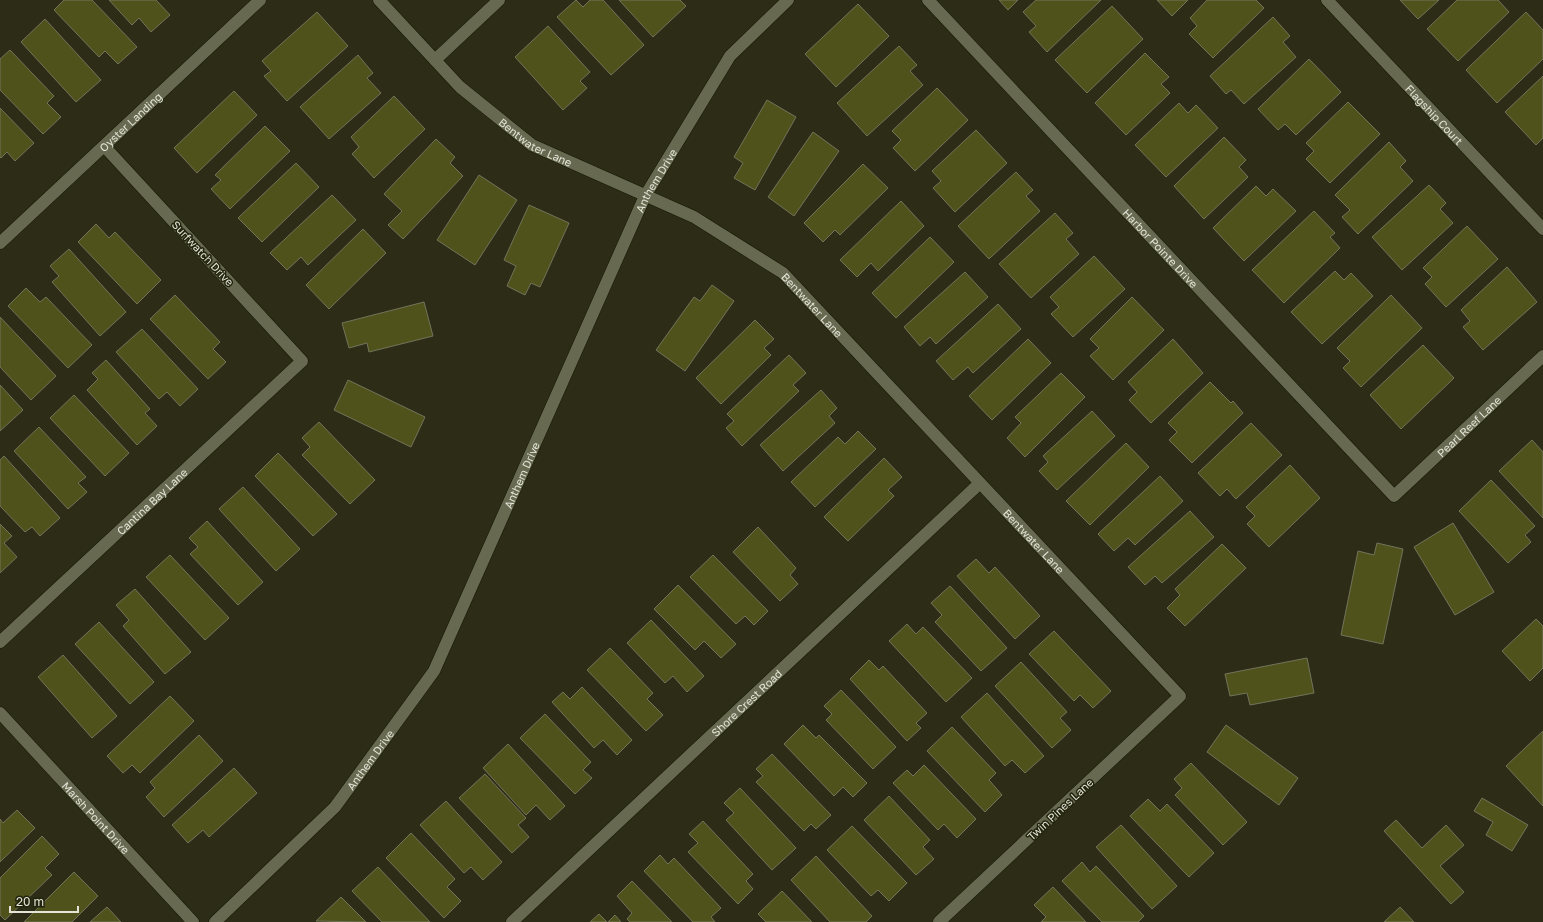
<svg xmlns="http://www.w3.org/2000/svg" width="1543" height="922" font-family="'Golos Text',sans-serif">
<rect width="100%" height="100%" fill="#2d2d17"/>
<path fill="#50521c" stroke="#72745b" d="M64,0H92L137,47L118,64L105,51L99,57L54,10Z
M109,0H156L170,15L151,32L139,18L132,25Z
M576,0L583,7L590,0H603L644,45L611,75L557,17Z
M619,0H680L686,6L653,37Z
M999,0H1018L1008,10Z
M1036,0H1101L1047,52L1029,32L1036,26L1023,12Z
M1157,0H1188L1172,16Z
M1207,0H1256L1264,8L1213,58L1189,34L1197,26L1190,18Z
M1400,0H1439L1418,19Z
M1457,0H1498L1509,12L1458,61L1427,29Z
M858,4L889,36L836,87L805,54Z
M1112,6L1143,39L1087,93L1055,60Z
M317,12L348,46L287,101L264,76L271,71L262,61Z
M1526,12L1543,30V59L1497,103L1466,70Z
M1273,17L1290,36L1283,42L1296,57L1244,104L1231,90L1226,94L1210,76Z
M45,19L101,80L76,102L21,42Z
M548,26L590,72L580,81L587,88L563,110L515,57Z
M899,46L917,65L910,71L923,85L867,136L837,103Z
M10,50L54,96L47,103L61,117L43,134L0,90V59Z
M1145,53L1169,77L1161,84L1170,93L1126,135L1095,103Z
M358,55L373,73L367,78L381,93L329,139L300,107Z
M1309,59L1341,92L1296,135L1285,124L1278,130L1258,109Z
M1543,76V138L1536,145L1505,112Z
M937,88L968,120L915,171L893,148L901,140L892,131Z
M234,91L257,115L197,173L174,148Z
M394,96L425,129L374,178L352,154L359,147L351,137Z
M767,100L796,117L755,190L734,178L743,163L734,157Z
M1348,102L1380,134L1330,183L1306,159L1314,151L1306,143Z
M1179,103L1188,113L1196,105L1218,128L1166,177L1135,145Z
M0,108L34,143L15,161L7,152L1,158L0,157Z
M265,126L290,151L230,209L211,189L221,180L215,175Z
M976,130L1007,163L955,212L933,188L941,181L932,171Z
M813,132L839,151L794,216L768,197Z
M1224,137L1246,160L1239,167L1248,177L1204,219L1174,186Z
M436,139L455,157L450,163L463,176L403,239L388,225L402,211L384,194Z
M1389,142L1406,161L1400,167L1413,181L1358,234L1342,217L1350,210L1335,195Z
M296,163L319,187L262,242L238,218Z
M863,164L888,188L840,235L835,230L823,242L804,223Z
M1016,172L1033,190L1026,196L1040,211L989,259L958,226Z
M479,175L517,200L475,265L437,240Z
M1429,185L1446,203L1440,209L1453,223L1402,270L1372,237Z
M1256,186L1266,196L1273,189L1296,211L1244,261L1213,228Z
M332,195L356,220L308,265L301,257L287,270L270,253Z
M901,201L924,226L878,271L871,263L857,277L840,260Z
M529,205L569,223L540,287L531,283L525,295L507,286L516,266L504,260Z
M1314,211L1335,233L1330,237L1340,248L1284,303L1252,270Z
M1055,213L1073,233L1066,239L1079,254L1031,298L999,264Z
M96,224L109,238L115,232L161,280L137,304L78,242Z
M1467,226L1498,259L1446,307L1425,284L1432,277L1423,268Z
M363,229L386,253L329,309L306,285Z
M930,237L954,262L896,318L872,293Z
M69,249L126,312L100,336L52,282L59,276L50,266Z
M1094,256L1125,289L1073,337L1051,314L1059,307L1050,297Z
M1507,267L1537,302L1483,350L1463,327L1470,321L1461,310Z
M1335,271L1344,280L1351,273L1373,296L1322,344L1291,312Z
M965,272L988,297L936,344L930,337L920,346L904,327Z
M712,285L734,301L685,371L656,350L694,297L700,301Z
M26,288L40,302L46,297L92,345L68,368L8,306Z
M175,295L220,342L213,349L226,362L208,379L150,319Z
M1391,295L1422,328L1361,387L1343,368L1350,361L1337,348Z
M1132,297L1164,330L1113,380L1090,356L1099,348L1090,339Z
M424,302L433,336L369,352L367,343L349,348L342,323Z
M998,304L1021,329L973,373L968,367L953,380L936,361Z
M0,317L56,376L31,400L0,367Z
M755,320L774,339L764,348L771,355L721,404L696,378Z
M142,329L198,389L180,406L167,392L159,399L116,352Z
M1028,339L1051,363L992,420L969,396Z
M1173,339L1203,373L1151,423L1129,400L1137,392L1128,382Z
M1423,345L1454,378L1401,429L1370,395Z
M789,355L806,373L793,385L799,391L742,446L726,428L734,421L727,414Z
M106,360L150,409L145,413L157,426L137,445L87,390L98,379L92,373Z
M1061,373L1085,397L1025,457L1007,438L1021,423L1015,417Z
M348,380L425,417L411,447L334,410Z
M1210,382L1231,403L1233,401L1243,413L1192,463L1169,440L1177,432L1168,423Z
M0,385L23,410L0,431Z
M821,390L837,408L829,416L835,423L783,471L760,445Z
M74,395L129,453L105,476L50,418Z
M1092,411L1115,436L1057,490L1039,471L1048,462L1043,456Z
M319,422L375,480L350,504L302,455L310,447L302,438Z
M1251,423L1282,455L1236,499L1227,489L1220,496L1198,473Z
M39,427L86,477L78,483L87,492L68,509L14,451Z
M858,431L876,449L815,507L791,482L838,437L845,444Z
M1532,440L1543,452V518L1499,471Z
M1126,443L1149,467L1090,525L1066,501Z
M278,453L337,514L313,536L255,476Z
M4,456L60,518L40,536L32,527L25,532L0,506V460Z
M884,458L902,477L888,490L894,496L848,541L824,517Z
M1290,465L1320,498L1269,547L1247,524L1255,516L1246,507Z
M1160,476L1183,501L1135,545L1128,538L1114,551L1098,534Z
M1491,480L1535,526L1525,535L1531,542L1508,563L1459,511Z
M243,487L300,549L276,571L219,509Z
M1190,511L1214,537L1162,583L1155,576L1145,585L1128,567Z
M207,521L263,582L238,605L190,554L198,547L189,538Z
M1453,523L1494,592L1455,615L1414,547Z
M0,524L12,536L4,543L17,557L0,573Z
M758,527L796,568L790,575L798,584L780,601L733,552Z
M1377,543L1403,549L1383,644L1341,635L1358,551L1374,555Z
M1222,544L1246,568L1185,626L1167,608L1180,595L1175,589Z
M170,555L229,618L205,640L146,577Z
M713,555L768,611L754,625L745,616L736,624L690,577Z
M976,559L989,573L995,567L1040,616L1015,639L957,576Z
M678,585L736,644L721,658L704,641L695,650L654,609Z
M950,586L1007,648L981,671L935,622L942,615L931,603Z
M135,589L191,652L165,674L123,626L129,620L116,605Z
M1536,619L1543,626V668L1530,681L1502,651Z
M651,620L704,676L687,692L673,676L665,683L627,643Z
M99,622L154,682L130,704L75,644Z
M907,624L916,634L923,627L972,678L946,702L889,641Z
M1054,631L1111,691L1093,708L1080,695L1074,701L1029,654Z
M610,648L653,693L647,699L663,715L646,731L587,670Z
M63,655L117,716L92,738L38,677Z
M1307,658L1314,693L1250,705L1247,693L1230,696L1225,674Z
M869,660L879,670L883,666L927,713L916,723L921,728L907,741L850,679Z
M1021,662L1067,712L1060,718L1071,730L1052,748L995,686Z
M582,687L632,740L617,755L603,740L594,748L552,702L563,692L570,699Z
M841,690L896,747L873,769L826,720L832,714L824,706Z
M987,693L1044,756L1025,773L1012,760L1005,766L961,717Z
M170,696L194,721L140,773L132,765L123,773L107,756Z
M545,714L591,762L583,770L592,778L575,794L520,738Z
M803,725L816,738L819,735L867,783L853,797L843,787L834,796L784,744Z
M1226,725L1298,778L1279,805L1207,752Z
M952,727L996,773L989,780L1002,795L985,812L927,751Z
M1543,731V806L1506,766Z
M199,735L223,761L164,817L146,797L155,788L150,782Z
M508,744L565,806L550,820L536,805L526,815L483,768Z
M772,754L831,815L816,829L811,824L804,831L756,782L763,776L756,769Z
M1191,763L1247,822L1223,845L1175,795L1182,788L1174,779Z
M924,765L976,819L957,838L944,824L938,830L893,783L907,770L913,776Z
M234,768L257,793L209,837L203,830L188,843L172,825Z
M485,774L526,818L518,825L529,837L512,853L459,798Z
M740,788L796,848L772,870L726,820L734,813L724,803Z
M889,796L930,840L923,847L934,859L916,875L864,820Z
M1482,798L1528,825L1512,851L1486,835L1493,822L1474,811Z
M1148,799L1160,811L1167,804L1214,853L1189,877L1130,816Z
M446,801L502,862L483,880L471,867L464,873L420,825Z
M17,810L35,828L0,862V819L3,823Z
M1396,820L1422,848L1446,825L1464,845L1440,866L1464,892L1451,904L1384,831Z
M703,821L753,874L746,881L753,889L738,904L688,852L698,843L689,834Z
M1121,825L1177,886L1152,909L1096,847Z
M852,826L907,883L889,901L878,890L871,896L827,850Z
M411,833L455,879L447,887L461,901L444,918L386,858Z
M42,836L59,854L45,868L52,875L5,920L0,915V878Z
M660,855L668,864L674,858L721,908L711,917L715,922H693L644,871Z
M816,856L872,916L866,922H830L791,880Z
M1082,862L1090,872L1096,866L1144,916L1138,922H1102L1062,881Z
M378,867L430,922H382L352,891Z
M74,872L98,896L72,922H24Z
M632,881L672,922H630L627,919L632,913L617,896Z
M1053,887L1086,922H1041L1046,917L1034,905Z
M782,891L812,922H766L758,914Z
M341,897L366,922L316,921Z
M107,907L121,922H90Z
M1400,907L1414,922H1384Z
M599,914L607,922H590Z
M615,915L621,922H608Z"/>
<g fill="none" stroke-linecap="round" stroke-linejoin="round">
<defs>
<g id="minor">
<path id="s1" d="M379,0L460,87L532,145L694,217L783,273L1180,696L939,922"/>
<path id="s2" d="M928,0L1394,496L1543,356"/>
<path id="s3" d="M1327,0L1543,229"/>
<path d="M435,60L499,0"/>
<path id="s4" d="M0,243L260,0"/>
<path id="s5" d="M0,642L302,361L104,146"/>
<path id="s6" d="M0,713L193,922"/>
<path id="s7" d="M215,922L335,807L434,671L645,196L730,56L788,0"/>
<path id="s8" d="M512,922L980,483"/>
</g>
</defs>
<use href="#minor" stroke="#151602" stroke-width="13"/>
<use href="#minor" stroke="#676950" stroke-width="12"/>
</g>
<g text-anchor="middle" dominant-baseline="central" stroke-width="3" stroke-linejoin="round" paint-order="stroke">
<g font-size="11" fill="#e4e5d7" stroke="#23240d">
<text stroke="none"><textPath href="#s3" startOffset="157">Flagship Court</textPath></text>
<text stroke="none"><textPath href="#s4" startOffset="178">Oyster Landing</textPath></text>
<text stroke="none"><textPath href="#s1" startOffset="213">Bentwater Lane</textPath></text>
<text stroke="none"><textPath href="#s7" startOffset="873">Anthem Drive</textPath></text>
<text stroke="none"><textPath href="#s2" startOffset="340">Harbor Pointe Drive</textPath></text>
<text transform="translate(203 253) rotate(47)">Surfwatch Drive</text>
<text stroke="none"><textPath href="#s1" startOffset="537">Bentwater Lane</textPath></text>
<text stroke="none"><textPath href="#s2" startOffset="783">Pearl Reef Lane</textPath></text>
<text stroke="none"><textPath href="#s7" startOffset="549">Anthem Drive</textPath></text>
<text stroke="none"><textPath href="#s5" startOffset="207">Cantina Bay Lane</textPath></text>
<text stroke="none"><textPath href="#s1" startOffset="861">Bentwater Lane</textPath></text>
<text stroke="none"><textPath href="#s8" startOffset="321">Shore Crest Road</textPath></text>
<text stroke="none"><textPath href="#s7" startOffset="225">Anthem Drive</textPath></text>
<text transform="translate(1060 809) rotate(-43)">Twin Pines Lane</text>
<text stroke="none"><textPath href="#s6" startOffset="142">Marsh Point Drive</textPath></text>
</g>
</g>
<path d="M10 906v6h68v-6" fill="none" stroke="#e4e5d7" stroke-width="2"/>
<text x="16" y="906" font-size="12" fill="#e4e5d7" stroke="#23240d" stroke-width="3" paint-order="stroke">20 m</text>
</svg>
